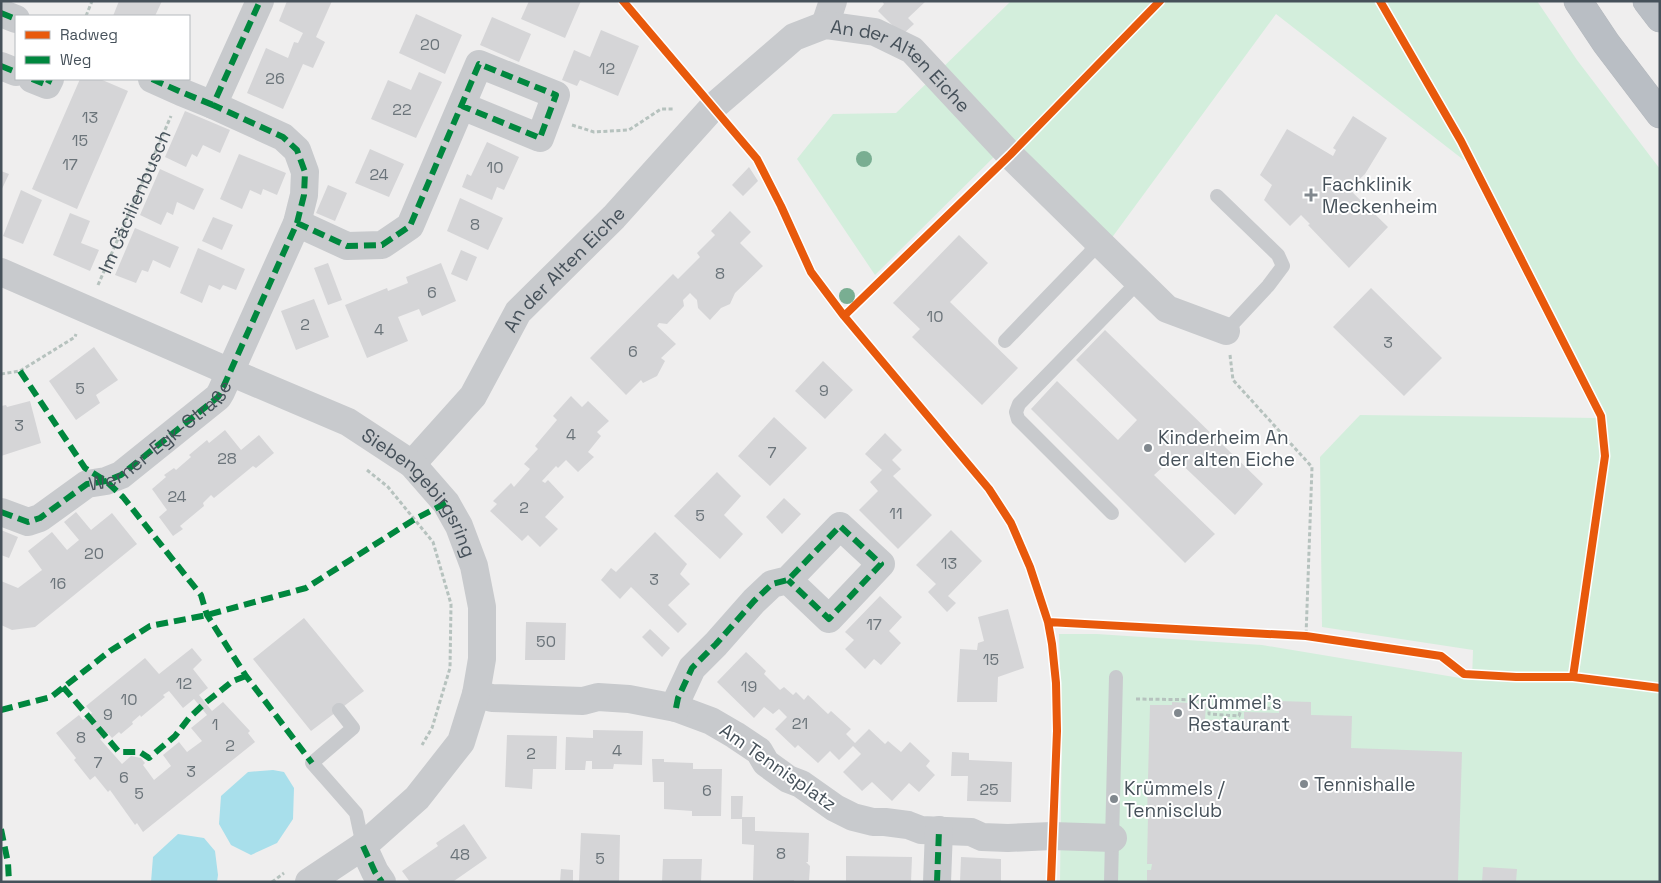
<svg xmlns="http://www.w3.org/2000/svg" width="1661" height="883" font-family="'Space Grotesk',sans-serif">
<rect width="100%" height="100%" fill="#efeeee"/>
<path fill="#d3eedc" d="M1011,1H1537L1577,60L1660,169V882H1060L1062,732L1059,634H1097L1262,645L1472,680L1473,650L1322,627L1320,457L1360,415L1596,418L1465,161L1276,14L1108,243L1008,143L875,275L797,159L833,114L896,113Z"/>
<path fill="#a8dfeb" d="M273,770L284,772L294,788L293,819L277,843L251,855L231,845L219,824L221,796L248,772Z
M178,834L204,838L215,851L218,875L217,882H151L153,857Z"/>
<path fill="#d5d5d7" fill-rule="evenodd" d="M119,1H162L155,16H113Z
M287,1H332L316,37L325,42L313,68L303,64L283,109L247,93L266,48L288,58L294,42L298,43L303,33L279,21Z
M529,1H581L565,38L521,19Z
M882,1H926L908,18L914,24L902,35L878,11L884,4Z
M416,14L462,35L445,74L399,53Z
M492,17L531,34L519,62L480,45Z
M601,30L639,46L618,96L580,80L577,86L562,80L574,50L590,57Z
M419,72L442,82L416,138L371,119L388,80L411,90Z
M80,79H100L128,91L77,209L32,189Z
M185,111L230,130L220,153L203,145L197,157L192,154L186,167L165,157Z
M1353,116L1387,138L1365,174L1349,189L1388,227L1349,268L1308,225L1310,224L1301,215L1290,226L1264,200L1272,185L1260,175L1287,129L1333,156L1336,150L1333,148Z
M487,142L519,157L504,190L497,187L492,200L462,187L467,174L471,176Z
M370,149L404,164L389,197L355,183Z
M239,154L286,173L277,195L263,189L261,195L250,190L242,209L220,199Z
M749,167L758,181L743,196L732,185Z
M160,169L204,189L194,210L177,202L173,215L167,212L161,225L140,215Z
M1,171L9,174L1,191Z
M328,185L347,193L335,221L316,213Z
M21,190L42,200L23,244L3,236Z
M460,198L503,218L488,250L447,231Z
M730,211L751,232L740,243L763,266L735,293L730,304L721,308L710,320L698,308L697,300L690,293L683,300L684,306L667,324L659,323L657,326L676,344L661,358L665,361L657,376L643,383L641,380L626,395L590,358L673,274L678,279L700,257L697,253L715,235L711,231Z
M70,213L90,221L81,243L99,250L90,271L53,255Z
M213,217L233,225L222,250L202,241Z
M135,228L179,247L170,268L153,260L148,272L142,270L136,283L115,275Z
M959,235L988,263L950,302L1018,368L982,405L912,337L920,329L893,303Z
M198,248L245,269L236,290L223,285L220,290L209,285L202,303L180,293Z
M461,250L477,257L467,281L451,274Z
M328,263L342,300L328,305L314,268Z
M441,263L456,301L422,316L419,309L398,317L408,341L367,358L345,305L387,288L388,291L408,283L406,277Z
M1371,288L1442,358L1404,396L1333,327Z
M314,299L329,337L296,350L281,311Z
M1105,330L1263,484L1235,515L1174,457L1154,475L1215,534L1185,563L1031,409L1057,381L1118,440L1137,420L1076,360Z
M94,347L118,380L96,395L100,403L76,420L49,381Z
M823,361L853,390L825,419L795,391Z
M571,396L582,407L588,401L609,421L597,432L601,436L588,452L594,457L578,472L566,460L558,468L556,466L542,481L545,483L548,480L564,497L545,517L558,529L540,547L528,535L522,541L490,511L497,504L493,501L511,483L514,487L530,469L524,464L538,449L535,446L557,420L553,416Z
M30,401L41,443L1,456V406L6,405L7,407Z
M774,417L807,448L770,486L738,456Z
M225,430L241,450L259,435L274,453L256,468L253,466L214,498L211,495L203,503L204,506L180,526L183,529L173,536L159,517L167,510L152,489L166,477L164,475L174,468L176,470L191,457L189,455L207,440L209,443Z
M885,433L902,450L892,460L901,469L893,476L932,515L898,549L859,510L878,491L870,482L882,470L865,454Z
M717,472L741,496L724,515L743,534L720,559L674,516Z
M784,498L801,514L782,534L766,517Z
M76,512L91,530L112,513L137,544L35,627L12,630L1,625V581L18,588L42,570L28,551L52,532L67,550L79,540L64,522Z
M1,530L18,537L9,558L1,555Z
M951,530L982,561L948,596L956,603L947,612L928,592L936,584L916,565Z
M655,532L687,564L680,574L690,584L668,605L687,624L678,633L631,587L620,599L601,580L611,568L616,572Z
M880,596L902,617L889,631L901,643L881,665L874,659L865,669L845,649L854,640L845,632Z
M1008,609L1024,668L998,677L997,702H957L960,649L977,650L978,643L984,641L978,617Z
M304,618L364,691L311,731L253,659Z
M526,622L566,623L565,660H525Z
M650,629L670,648L662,657L642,637Z
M192,648L202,660L193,669L208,688L199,695L212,711L223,702L250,731L248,733L255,742L143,832L137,823L135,825L110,790L108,792L95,776L90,780L74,760L76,758L56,733L79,715L83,720L91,714L92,713L86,706L145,658L159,674ZM169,691L183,708L194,699L207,715L191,728L202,741L187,752L179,742L163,755L171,766L154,780L143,765L145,763L141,758L131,756L122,764L100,739L108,733L112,738L119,732L121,734L133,724L132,722L140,715L141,717L165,697L163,695Z
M746,652L766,671L764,674L780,690L784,687L793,695L796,692L804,700L808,695L828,714L831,711L851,729L846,734L855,743L869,729L885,744L888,741L901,752L910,742L930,761L926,766L935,775L919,792L909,783L892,801L872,782L862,791L843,772L861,754L853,746L839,760L830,751L818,763L798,745L795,748L775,729L787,717L779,709L773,714L764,707L754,718L717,682Z
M1279,701L1311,702V715L1352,716L1351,748L1462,752L1458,882H1147V870H1151L1152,864H1147L1148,816H1147L1150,705H1172V702L1206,704L1205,720L1244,721V712L1279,713Z
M593,730L643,731L642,765L614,764L613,769H592V761H586L585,770H565L566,737L593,738Z
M507,735L557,736L556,769H533L532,789L505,787Z
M952,752L969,753V760L1012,762L1011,802L967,801L968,776H951Z
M652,759H664V762L693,763V769H722L721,816H692V811L664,809V782H653Z
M731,796H743L742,817H755V831L809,833L808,862H806L810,866L809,880H794V881L753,880L754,845L742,844V819H731Z
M464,824L487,858L454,881V882H410L402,871L438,846L436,843Z
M581,833L620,835L619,882L579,881Z
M846,856L912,857L911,882H846Z
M961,857L1001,859V882H960Z
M663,859H702L701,882H662Z
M1483,867L1517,869L1516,882H1482Z
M561,869L573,870V882H560Z"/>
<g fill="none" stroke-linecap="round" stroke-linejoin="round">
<defs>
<path id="motorway" d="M1578,1L1606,43L1660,114
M1647,1L1660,18"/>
</defs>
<use href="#motorway" stroke="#b4b8bd" stroke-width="29"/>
<g stroke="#b6c2be" stroke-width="3" stroke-dasharray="4 2.5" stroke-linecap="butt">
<path d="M86,16L92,1"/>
<path d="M572,125L594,132L629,130L661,109H674"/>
<path id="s1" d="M98,285L171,116"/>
<path d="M1230,355L1233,380L1312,467L1306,636"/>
<path d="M1,374L20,371L75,337L76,334"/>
<path d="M367,470L388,487L433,542L451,604L450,668L432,728L422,745"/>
<path d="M1136,699L1209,700V714L1239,716L1241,709L1276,708"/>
<path d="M272,882L284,873"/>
</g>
<path stroke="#c8cacd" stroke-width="14" d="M1217,196L1278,255L1283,266L1268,286L1226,331
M1005,341L1089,254L1099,242
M1112,513L1018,419L1016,412L1019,404L1139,281
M339,710L353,728L312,763L356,813L363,846
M1111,882L1116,677"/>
<g stroke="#c8cacd" stroke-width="28">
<path d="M1,13L16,19"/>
<path d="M825,25L833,1"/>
<path d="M1,66L16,72"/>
<path d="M32,79L47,85L50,79"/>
<path d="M152,79L181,92L213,105"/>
<path d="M297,223L347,246L382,245L410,226L479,64L556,95L540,138L462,106"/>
<path id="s2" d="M412,464L473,396L518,312L614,217L713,107L794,37L825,25L875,32L912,50L1010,155L1167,309L1226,331"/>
<path id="s3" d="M1,512L28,522L40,518L87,484L106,481L121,475L218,397L221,392L297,223L304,195L305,172L297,150L283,137L213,105L260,1"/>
<path d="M476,694L492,698L583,701L598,697L629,699L676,708L711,721L735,735L759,751L766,763L788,779L801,784L835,808L853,817L873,822H885L908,825L921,830L971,832L982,837L1008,838L1052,836L1113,838"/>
<path d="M676,708L678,698L692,668L716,644L754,601L772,584L788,580L840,526L881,564L829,619L788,580"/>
<path d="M363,846L375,872L382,882"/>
<path d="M937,882L939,830"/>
</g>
<path stroke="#c8cacd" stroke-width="28" id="s4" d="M1,272L230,372L348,422L412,464L446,503L459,526L474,566L482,607V659L476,694L461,742L417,798L363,846L309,882"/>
<use href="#motorway" stroke="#b9bec4" stroke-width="28"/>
<path stroke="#00873e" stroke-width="6" stroke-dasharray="12 6" stroke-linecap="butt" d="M1,13L16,19
M1,66L16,72
M32,79L47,85L50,79
M152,79L181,92L213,105
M297,223L347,246L382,245L410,226L479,64L556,95L540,138L462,106
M20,371L85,468L106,481L123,497L201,595L207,615L246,676L312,763
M1,512L28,522L40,518L87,484L106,481L121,475L218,397L221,392L297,223L304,195L305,172L297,150L283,137L213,105L260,1
M63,687L119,752H140L149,758L175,736L189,718L205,703L233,681L246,676
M676,708L678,698L692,668L716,644L754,601L772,584L788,580L840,526L881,564L829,619L788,580
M1,710L51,697L110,651L150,626L207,615L306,588L415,519L446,503
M1,829L8,863L9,882
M363,846L375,872L382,882
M937,882L939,830"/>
<defs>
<path id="cycleway" d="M623,1L757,159L781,206L811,272L844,316L989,489L1011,523L1030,567L1048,622L1052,644L1056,683L1057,731L1051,882
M1380,1L1461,141L1601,416L1605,456L1573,677L1660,688
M844,316L1010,155L1160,1
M1048,622L1306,636L1441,656L1464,674L1516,677H1573"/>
</defs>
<use href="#cycleway" stroke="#fff" stroke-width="11"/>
<use href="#cycleway" stroke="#e8590c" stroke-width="8"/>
</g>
<g fill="#79ae92">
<circle cx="864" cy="159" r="8"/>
<circle cx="847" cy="296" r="8"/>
</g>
<g fill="#81888e" stroke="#fff" stroke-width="2">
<path d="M1308.5 187.5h5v5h5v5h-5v5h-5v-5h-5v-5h5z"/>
<circle cx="1148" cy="448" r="5"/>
<circle cx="1178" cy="713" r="5"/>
<circle cx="1304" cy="784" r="5"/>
<circle cx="1114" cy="799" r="5"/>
</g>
<g text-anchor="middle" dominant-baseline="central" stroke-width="4" stroke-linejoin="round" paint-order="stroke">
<g font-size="16" fill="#6b747a">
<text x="430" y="44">20</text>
<text x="607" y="68">12</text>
<text x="275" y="78">26</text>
<text x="402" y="109">22</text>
<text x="90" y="117">13</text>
<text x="80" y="140">15</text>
<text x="70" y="164">17</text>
<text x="495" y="167">10</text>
<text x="379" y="174">24</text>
<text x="475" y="224">8</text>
<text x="720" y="273">8</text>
<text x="432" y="292">6</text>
<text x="935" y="316">10</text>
<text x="305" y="324">2</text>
<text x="379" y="329">4</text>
<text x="1388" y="342">3</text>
<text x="633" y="351">6</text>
<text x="80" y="388">5</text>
<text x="824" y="390">9</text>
<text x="19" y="425">3</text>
<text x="571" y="434">4</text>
<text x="772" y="452">7</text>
<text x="227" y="458">28</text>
<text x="177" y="496">24</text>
<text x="524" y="507">2</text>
<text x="896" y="513">11</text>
<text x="700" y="515">5</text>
<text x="94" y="553">20</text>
<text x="949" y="563">13</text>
<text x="654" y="579">3</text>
<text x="58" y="583">16</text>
<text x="874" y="624">17</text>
<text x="546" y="641">50</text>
<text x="991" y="659">15</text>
<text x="184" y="683">12</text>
<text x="749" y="686">19</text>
<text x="129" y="699">10</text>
<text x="108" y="714">9</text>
<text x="800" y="723">21</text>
<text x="215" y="724">1</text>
<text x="81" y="737">8</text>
<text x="230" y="745">2</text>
<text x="617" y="750">4</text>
<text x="531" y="753">2</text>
<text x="98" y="762">7</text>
<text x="191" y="771">3</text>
<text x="124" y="777">6</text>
<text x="989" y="789">25</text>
<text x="707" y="790">6</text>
<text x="139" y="793">5</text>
<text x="781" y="853">8</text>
<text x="460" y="854">48</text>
<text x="600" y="858">5</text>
</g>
<g font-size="19" fill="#46515a" stroke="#fff">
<text stroke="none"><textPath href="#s2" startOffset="699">An der Alten Eiche</textPath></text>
<text stroke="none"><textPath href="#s1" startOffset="91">Im Cäcilienbusch</textPath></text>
<text stroke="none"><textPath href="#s2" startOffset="249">An der Alten Eiche</textPath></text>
<text stroke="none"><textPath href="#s3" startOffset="189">Werner-Egk-Straße</textPath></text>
<text stroke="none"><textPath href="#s4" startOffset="481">Siebengebirgsring</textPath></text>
<text transform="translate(778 767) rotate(35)">Am Tennisplatz</text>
</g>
<g font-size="19" fill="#46515a" stroke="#fff" text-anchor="start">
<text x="1322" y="184">Fachklinik<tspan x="1322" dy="22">Meckenheim</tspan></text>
<text x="1158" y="437">Kinderheim An<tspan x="1158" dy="22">der alten Eiche</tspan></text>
<text x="1188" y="702">Krümmel's<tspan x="1188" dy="22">Restaurant</tspan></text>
<text x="1314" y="784">Tennishalle</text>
<text x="1124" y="788">Krümmels /<tspan x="1124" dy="22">Tennisclub</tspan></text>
</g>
</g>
<rect width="1661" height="883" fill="none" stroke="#46515a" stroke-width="5"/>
<rect x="15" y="15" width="175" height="65" fill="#ffffff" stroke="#b5b9bd"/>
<rect x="25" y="31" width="25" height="8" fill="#e8590c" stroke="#b5b9bd"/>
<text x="60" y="40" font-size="15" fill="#46515a">Radweg</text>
<rect x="25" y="56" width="25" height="8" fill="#00873e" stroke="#b5b9bd"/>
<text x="60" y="65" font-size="15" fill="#46515a">Weg</text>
</svg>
